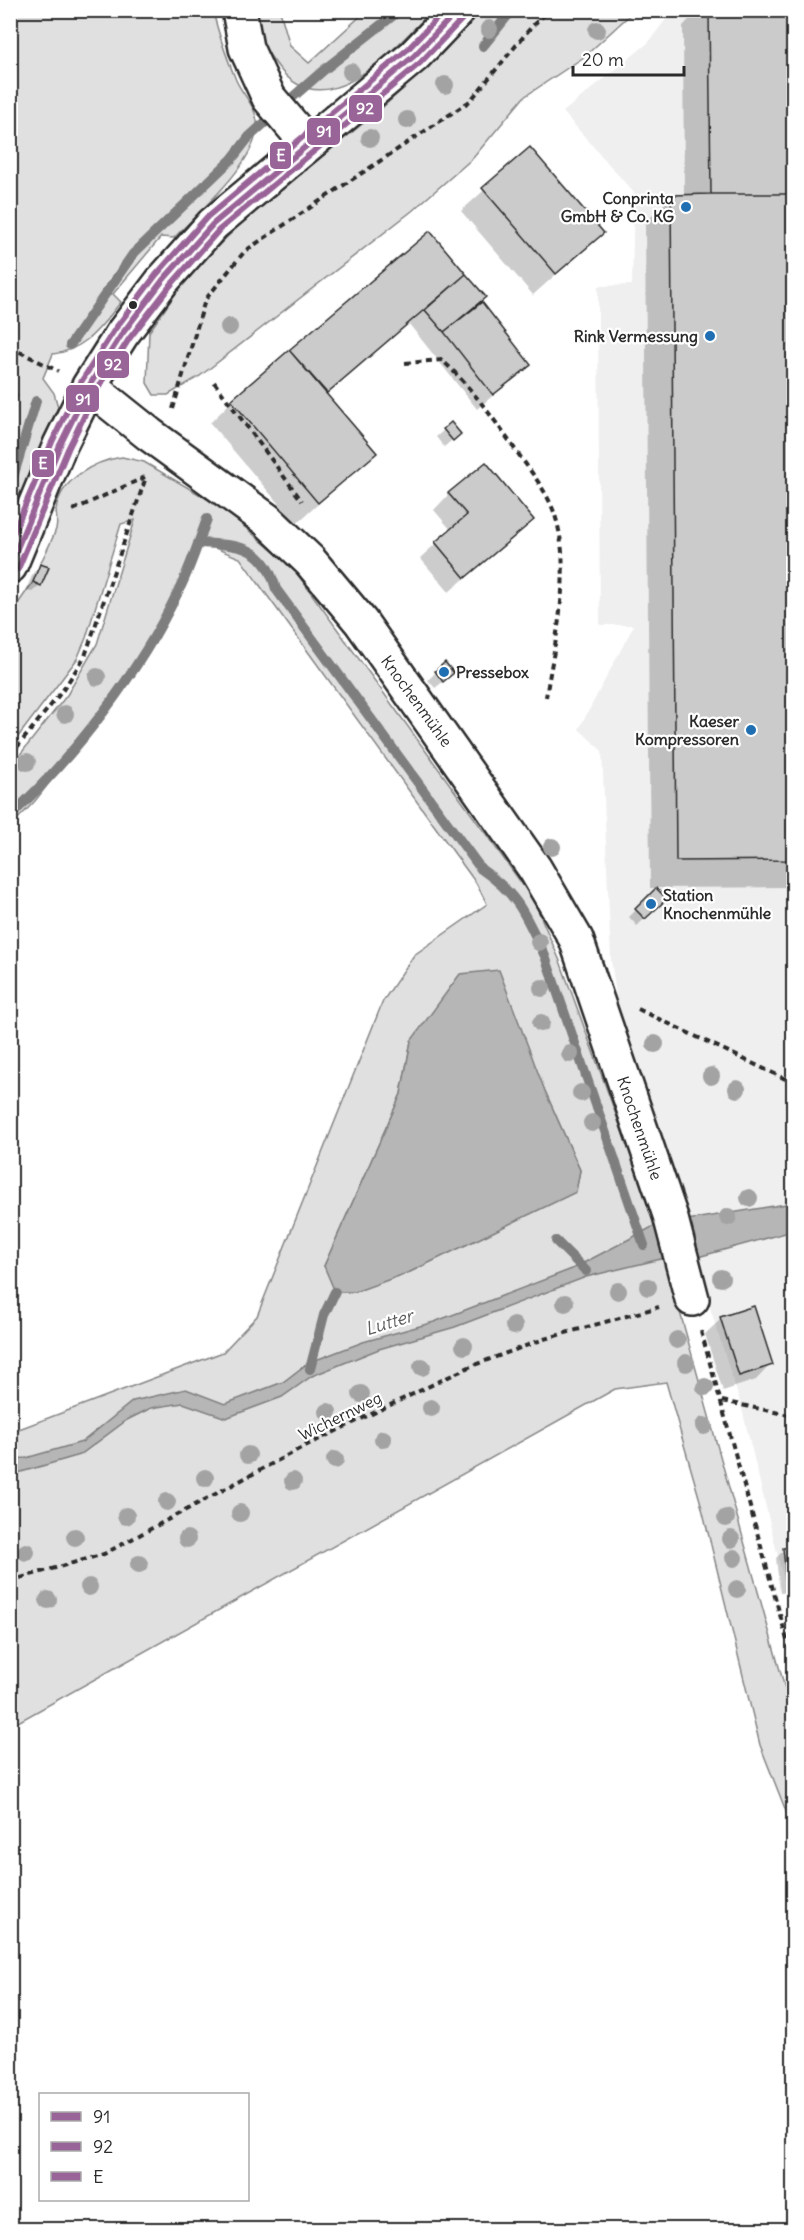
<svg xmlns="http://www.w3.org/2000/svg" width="804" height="2240" font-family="Delius,sans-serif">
<rect width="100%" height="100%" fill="#fff"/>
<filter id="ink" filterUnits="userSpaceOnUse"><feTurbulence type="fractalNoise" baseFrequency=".0167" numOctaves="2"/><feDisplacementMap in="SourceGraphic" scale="12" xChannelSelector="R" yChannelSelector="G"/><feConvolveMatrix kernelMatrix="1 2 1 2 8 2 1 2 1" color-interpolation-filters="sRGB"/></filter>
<g filter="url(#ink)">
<path fill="#efefef" d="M672,11H793V1618L741,1405L621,1029L611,960L602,751L579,729L634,625H600L598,315V286L632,285L634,193L563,112L648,43Z"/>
<path fill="#e0e0e0" stroke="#868686" stroke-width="1.5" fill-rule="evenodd" d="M11,11H213C218,33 227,58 236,80C242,94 255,105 257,121C261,160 199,211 174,238L161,237L113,294L121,302C101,326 86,350 53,354L43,378L54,393L58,407L11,523V409L18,395L10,392Z
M252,11H280L290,46L309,63L366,11H432C397,44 328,130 279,68C267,53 254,30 252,11Z
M480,11H634L584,57L524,97L473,158L412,211L200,376L168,395H154L147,383L149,332L190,273L249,216L382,108L444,51Z
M122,457L144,462L221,507L293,568L533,899L560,961L654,1219L793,1717V1829L760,1745L701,1504L666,1382L615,1389L11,1726V1432L223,1352L257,1316L383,1001L414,955L487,904L476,883L240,558L200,542L179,599L122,690L35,801L11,826V766L67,695L97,644L135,520L121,524L86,638L77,659L11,746L10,615L33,582L41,585L49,568L40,564C46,552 52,541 56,529C58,523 56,516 56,510C60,479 95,461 122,457ZM411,1041L545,1091L580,1170L576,1191L410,1272L324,1266L401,1094Z"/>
<path fill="#b6b6b6" stroke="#7e7e7e" stroke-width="1.5" d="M499,970L545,1091L580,1170L576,1192L410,1272L355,1292H335L324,1266L401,1094L411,1041L460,974Z
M793,1203V1231L698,1257L665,1258L586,1277L455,1327L379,1349L312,1376L282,1397L226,1418L183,1403L151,1408L127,1420L80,1455L11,1475V1459L26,1458L82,1442L133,1401L186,1389L225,1404L283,1382L308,1363L363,1342L434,1322L572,1269L656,1225Z"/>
<path fill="#0003" d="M698,10H794V887L650,888L645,223L672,196H684L683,26Z
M530,149L602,233L533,295L461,211Z
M429,233L460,279L529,365L477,409L409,324L326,395L375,453L296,524L210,423L232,401Z
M444,430L459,434L444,447L436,437Z
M449,494L532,520L449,592L420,558L451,530L434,510Z
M41,565L40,585L32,592L26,590L33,573Z
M436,672L444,681L435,688L428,680Z
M656,890L665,899L637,926L629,917Z
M721,1319L771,1364L756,1380L723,1391L705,1334Z
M794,1549V1592L780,1593L776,1558L784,1550Z"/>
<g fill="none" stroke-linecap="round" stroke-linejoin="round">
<path stroke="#7e7e7e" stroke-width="10" d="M483,46L512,10
M286,103L325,69L400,10
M70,345L133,254L232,159L249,137L271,117
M10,487L36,401
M198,543C238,545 264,544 276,589L481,869C520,896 525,915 545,956L644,1245
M10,816C75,756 140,671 178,592C190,569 198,543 207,519
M556,1241L586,1271
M310,1369L324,1315L335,1292"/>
</g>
<path fill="#cbcbcb" stroke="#2b2b2b" stroke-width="1.5" d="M709,10H794V194H711Z
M530,147L604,233L556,274L482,188Z
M711,194H794V860L676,861L671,195Z
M430,231L466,274L327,393L289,350Z
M466,274L486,297L444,332L425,310Z
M482,302L531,365L493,395L444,332Z
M289,350L377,453L318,503L231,400Z
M451,422L461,434L453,441L443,429Z
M486,462L534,520L465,578L435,542L467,515L448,493Z
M40,564L49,567L41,586L33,582Z
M445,662L454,673L443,682L435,671Z
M656,888L667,899L645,919L635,909Z
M754,1306L773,1365L739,1376L720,1317Z
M794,1547V1586H787L783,1548Z"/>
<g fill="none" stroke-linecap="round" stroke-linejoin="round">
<defs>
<path id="minor" d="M239,10L246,48L269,98L308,144
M89,386L149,434L267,520L310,561L361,622L535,869L576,939L670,1215L692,1299
M10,566L60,445L89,386L122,334L163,280L213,224L414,56L458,10"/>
</defs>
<use href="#minor" stroke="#2b2b2b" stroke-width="38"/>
<path stroke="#2b2b2b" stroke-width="4" stroke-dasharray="6 4.5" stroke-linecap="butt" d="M10,347L58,371
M405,363L442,360C469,385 491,415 512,445C527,467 547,490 555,515C573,572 555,640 546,697
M214,382L302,501
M173,409L205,300L245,251L470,101L533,25L550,10
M73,510L145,477
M10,756L63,690L85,656L146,477
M638,1009L794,1083
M701,1331L794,1665
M722,1401L794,1416
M10,1581L104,1554L301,1448L469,1367L544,1339L659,1307"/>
<use href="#minor" stroke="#fff" stroke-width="33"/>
<defs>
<path id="bus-1" d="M10,565L60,445L89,386L122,334L163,280L213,224L414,56L458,10"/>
<path id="bus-2" d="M18,569L68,449L97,390L129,339L170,286L219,230L420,63L465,16"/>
<path id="bus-3" d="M10,541L52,442L81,382L115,329L156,275L207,217L408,49L445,10"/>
</defs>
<use href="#bus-1" stroke="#fff" stroke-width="10"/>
<use href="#bus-2" stroke="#fff" stroke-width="10"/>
<use href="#bus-3" stroke="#fff" stroke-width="10"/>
<use href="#bus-1" stroke="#996498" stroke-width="6"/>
<use href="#bus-2" stroke="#996498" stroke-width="6"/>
<use href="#bus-3" stroke="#996498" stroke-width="6"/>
</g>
<g fill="#a3a3a3">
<circle cx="489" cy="29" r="9"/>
<circle cx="597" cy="30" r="9"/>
<circle cx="351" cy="72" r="9"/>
<circle cx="445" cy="85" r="9"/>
<circle cx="407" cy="120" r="9"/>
<circle cx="370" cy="138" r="9"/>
<circle cx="229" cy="327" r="9"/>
<circle cx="97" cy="677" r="9"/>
<circle cx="65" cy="714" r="9"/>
<circle cx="27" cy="762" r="9"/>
<circle cx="552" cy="847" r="9"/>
<circle cx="539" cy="942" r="9"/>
<circle cx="542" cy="988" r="9"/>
<circle cx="541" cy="1023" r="9"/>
<circle cx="655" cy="1044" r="9"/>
<circle cx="570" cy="1054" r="9"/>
<circle cx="711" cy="1076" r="9"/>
<circle cx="737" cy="1089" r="9"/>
<circle cx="581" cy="1093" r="9"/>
<circle cx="592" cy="1123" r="9"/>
<circle cx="749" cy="1198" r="9"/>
<circle cx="728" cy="1217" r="9"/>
<circle cx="721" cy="1278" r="9"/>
<circle cx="648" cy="1287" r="9"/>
<circle cx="618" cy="1291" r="9"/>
<circle cx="565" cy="1303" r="9"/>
<circle cx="514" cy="1326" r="9"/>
<circle cx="677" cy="1340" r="9"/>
<circle cx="464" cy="1346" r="9"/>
<circle cx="686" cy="1363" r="9"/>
<circle cx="422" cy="1367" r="9"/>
<circle cx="705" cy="1387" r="9"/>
<circle cx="361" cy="1394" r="9"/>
<circle cx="431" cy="1408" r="9"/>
<circle cx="328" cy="1412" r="9"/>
<circle cx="704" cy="1426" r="9"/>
<circle cx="383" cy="1439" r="9"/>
<circle cx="248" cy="1455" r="9"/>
<circle cx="335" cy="1460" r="9"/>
<circle cx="205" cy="1478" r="9"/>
<circle cx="293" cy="1481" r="9"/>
<circle cx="167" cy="1502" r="9"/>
<circle cx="240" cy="1513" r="9"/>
<circle cx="126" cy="1516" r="9"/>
<circle cx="726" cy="1518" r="9"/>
<circle cx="75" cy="1537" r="9"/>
<circle cx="187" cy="1539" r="9"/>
<circle cx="731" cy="1539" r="9"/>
<circle cx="26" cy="1552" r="9"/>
<circle cx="734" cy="1558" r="9"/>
<circle cx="139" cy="1564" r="9"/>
<circle cx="89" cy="1587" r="9"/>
<circle cx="737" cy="1589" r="9"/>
<circle cx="48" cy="1600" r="9"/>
</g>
</g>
<g fill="#1f6fb2" stroke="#fff" stroke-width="2">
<circle cx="686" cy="207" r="6"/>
<circle cx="710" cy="336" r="6"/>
<circle cx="444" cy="672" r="6"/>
<circle cx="751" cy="730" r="6"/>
<circle cx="651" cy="904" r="6"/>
</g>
<circle fill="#2b2b2b" stroke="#fff" stroke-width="2" cx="133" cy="305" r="5"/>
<g text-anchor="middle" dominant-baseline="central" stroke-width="4.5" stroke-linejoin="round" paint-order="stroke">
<g font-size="16" font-weight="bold" fill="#2b2b2b" stroke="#fff" text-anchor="end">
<text x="674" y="198">Conprinta<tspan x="674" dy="18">GmbH &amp; Co. KG</tspan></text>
<text x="698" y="336">Rink Vermessung</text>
<text x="456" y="672" text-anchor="start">Pressebox</text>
<text x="739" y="721">Kaeser<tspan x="739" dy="18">Kompressoren</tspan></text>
<text x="663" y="895" text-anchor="start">Station<tspan x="663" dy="18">Knochenmühle</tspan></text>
</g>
<g font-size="16" fill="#2b2b2b" stroke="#fff">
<text transform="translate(417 701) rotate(54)">Knochenmühle</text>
<text transform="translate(640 1128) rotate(71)">Knochenmühle</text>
<text transform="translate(340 1416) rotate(-26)">Wichernweg</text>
</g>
<g font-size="18" font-style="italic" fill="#5c5c5c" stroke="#fff">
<text transform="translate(389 1322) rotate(-17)">Lutter</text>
</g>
</g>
<g stroke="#fff" stroke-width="2">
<rect x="348" y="94" width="35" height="29" rx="6" fill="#996498"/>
<rect x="306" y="117" width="35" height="29" rx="6" fill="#996498"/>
<rect x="269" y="141" width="23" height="29" rx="6" fill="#996498"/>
<rect x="96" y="350" width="34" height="29" rx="6" fill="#996498"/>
<rect x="65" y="384" width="35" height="29" rx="6" fill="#996498"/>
<rect x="31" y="449" width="24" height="29" rx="6" fill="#996498"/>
</g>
<g font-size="16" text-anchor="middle" font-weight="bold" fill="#fff">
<text x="365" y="114">92</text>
<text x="324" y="137">91</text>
<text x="281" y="161">E</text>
<text x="113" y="370">92</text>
<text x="83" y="405">91</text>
<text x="43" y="469">E</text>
</g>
<rect width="804" height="2240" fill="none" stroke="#fff" stroke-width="36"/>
<rect x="18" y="18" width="768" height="2204" fill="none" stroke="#2b2b2b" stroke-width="2" filter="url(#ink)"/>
<rect x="39" y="2093" width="210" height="108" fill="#ffffff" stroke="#aaaaaa" stroke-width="1.5"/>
<rect x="51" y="2112" width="30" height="9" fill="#996498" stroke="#aaaaaa" stroke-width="1.5"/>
<text x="93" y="2123" font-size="18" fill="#2b2b2b">91</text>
<rect x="51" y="2142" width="30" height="9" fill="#996498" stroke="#aaaaaa" stroke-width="1.5"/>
<text x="93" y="2153" font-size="18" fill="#2b2b2b">92</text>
<rect x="51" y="2172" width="30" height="9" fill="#996498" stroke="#aaaaaa" stroke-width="1.5"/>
<text x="93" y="2183" font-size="18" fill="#2b2b2b">E</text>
<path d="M573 66v9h111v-9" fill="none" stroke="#2b2b2b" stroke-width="3"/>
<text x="582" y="66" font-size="18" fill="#2b2b2b" stroke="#ffffff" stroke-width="4.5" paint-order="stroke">20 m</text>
</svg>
